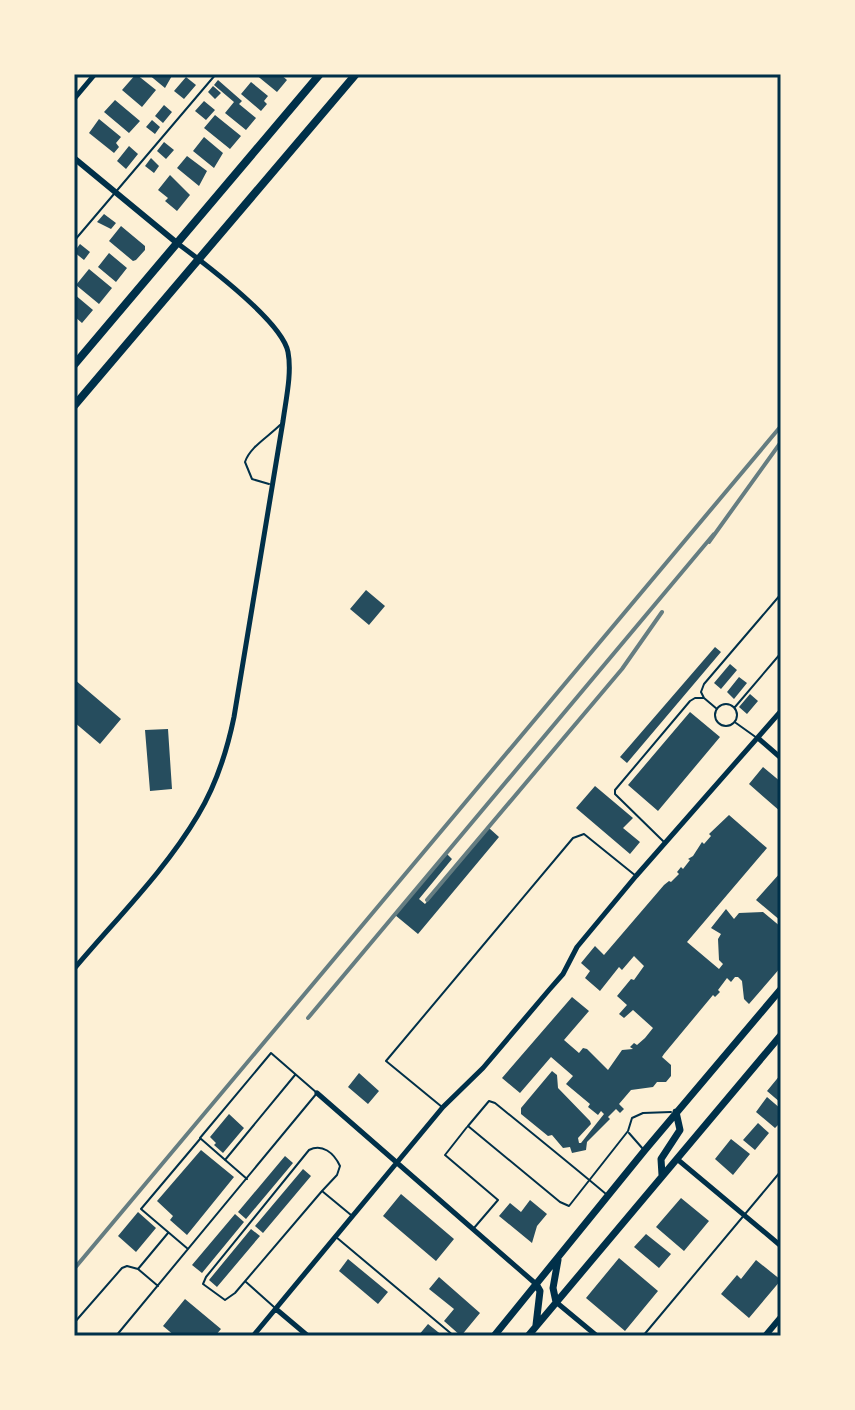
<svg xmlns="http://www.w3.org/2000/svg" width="855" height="1410" font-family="'Times New Roman',serif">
<rect width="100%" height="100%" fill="#fdf0d5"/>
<path fill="#264d5e" d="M136,74L156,90L142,107L122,90Z
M148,74H173L165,88Z
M255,74H280L287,80L277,92Z
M186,77L196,85L184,99L174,91Z
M218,80L242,101L239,104L256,118L246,130L225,113L234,102L214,85Z
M251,82L268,96L264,101L267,104L261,111L241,94Z
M213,86L221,93L215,99L208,92Z
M115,100L140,121L129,133L104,112Z
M204,101L215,110L206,120L195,111Z
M164,105L172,112L163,123L155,116Z
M215,115L241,136L230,149L204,128Z
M99,119L121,137L116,143L119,147L114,153L89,133Z
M152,120L160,127L155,134L146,127Z
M204,137L223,153L214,168L193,151Z
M164,142L174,150L166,159L157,151Z
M129,146L138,154L126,169L117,161Z
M187,156L207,171L199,186L177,168Z
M151,158L159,166L154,173L145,166Z
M170,175L190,195L177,211L165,201L168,198L158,190Z
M104,214L116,223L111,229L97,222Z
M121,226L145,246V250L136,260L133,261L109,241Z
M80,244L90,252L84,260L74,252Z
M109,253L127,268L116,282L98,267Z
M89,269L112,288L99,304L76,285Z
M74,294L93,310L82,323L74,316Z
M366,590L385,606L369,625L350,609Z
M715,647L721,652L627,763L620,757Z
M730,664L737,670L721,689L714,683Z
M739,677L747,683L734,699L727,692Z
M74,679L121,719L100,744L74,722Z
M750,694L758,701L747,714L739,707Z
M690,712L720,737L658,811L628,785Z
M168,729L172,789L150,791L145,730Z
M763,767L781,782V812L749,784Z
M595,786L633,818L623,828L640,842L630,854L576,808Z
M729,815L767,848L687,942L719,969L723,964L719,960L718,939L721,934L711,928L726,909L734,919L739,913L763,912L781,927V967L749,1004L744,999L742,981L738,977H735L731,982L727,978L718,990L720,992L715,997L713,995L664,1054L662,1057L671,1065V1076L666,1082H657L653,1087L631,1090L619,1104L624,1109L620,1113L616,1109L608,1117L610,1119L587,1142L586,1150L572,1153L570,1147L563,1148L552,1135L548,1136L521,1114V1108L552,1071L557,1075L558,1088L590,1121L591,1124L578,1138L579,1143H581L604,1114L601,1111L598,1115L588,1107L590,1104L566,1084L573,1076L551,1057L520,1093L502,1078L572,997L589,1011L564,1040L579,1053L583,1048L587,1049L608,1070L622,1050L633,1049L630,1047L634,1043L637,1045L645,1038L653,1028L633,1010L624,1018L619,1014L627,1005L617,996L631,979L634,980L644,966L634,956L622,970L619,967L600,991L585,978L590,971L581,963L595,946L604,955L664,885L669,881L671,882L679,874L677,872L681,867L683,869L690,860L688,859L693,856L702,842L704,844L711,836L709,834Z
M489,828L499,837L418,934L395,915L446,853L452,859L419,899L425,904Z
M781,872V921L756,900Z
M359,1073L379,1091L368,1104L348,1087Z
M781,1074V1103L767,1091Z
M767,1097L781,1109V1122L775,1128L756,1112Z
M229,1114L244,1128L223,1153L214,1145L216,1143L210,1137Z
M758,1123L769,1133L755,1150L743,1140Z
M731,1139L750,1154L733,1175L715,1159Z
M201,1150L234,1177L187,1235L170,1220L173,1216L157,1201Z
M285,1156L293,1163L246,1219L238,1212Z
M303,1169L311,1176L263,1233L255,1226Z
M401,1194L454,1239L436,1261L383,1216Z
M681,1198L709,1221L684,1251L656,1227Z
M530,1200L547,1214L537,1226L532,1243L499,1216L510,1203L521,1212Z
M138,1212L156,1228L136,1252L118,1236Z
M235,1214L244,1222L202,1273L192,1265Z
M251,1229L260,1236L217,1287L209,1280Z
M646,1234L671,1254L659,1268L634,1247Z
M619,1258L658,1291L625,1331L586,1298Z
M348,1259L388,1292L378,1304L339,1271Z
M756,1260L781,1280L749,1318L721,1294L737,1275L741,1279Z
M439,1277L480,1313L461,1336L444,1321L454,1309L429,1289Z
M185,1299L221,1329L215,1336H175L163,1326Z
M428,1324L443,1336H418Z"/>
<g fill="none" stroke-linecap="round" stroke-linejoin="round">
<path stroke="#003049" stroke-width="2" d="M74,241L216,74
M269,484L252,479L245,462C250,447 268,437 280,425
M715 715a11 11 0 1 1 22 0a11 11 0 1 1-22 0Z
M735,707L781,653
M717,709L704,698L701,692L704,684L781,594
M736,723L757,738
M663,841L615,794V790L690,701L695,698H704
M442,1107L386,1061L573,838L584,834L636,876
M467,1127L445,1155L498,1200L474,1228
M629,1133L643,1149
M225,1160L295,1075
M322,1191L235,1293L225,1300L203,1284L206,1277L309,1150C322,1143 334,1153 340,1166L337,1175L322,1191L351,1215
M606,1194C569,1163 532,1133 495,1103L489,1101L468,1126L560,1202L569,1206L628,1131L632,1118L643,1113L671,1112
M336,1237L454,1336
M188,1249L141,1209L200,1139
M246,1282L274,1307
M158,1286L138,1269L168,1233
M74,1323L122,1268L127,1266L138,1269
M116,1336L317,1093L271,1053L200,1138L247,1179
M643,1336L781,1171"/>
<path stroke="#003049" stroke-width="5" d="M74,99L95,74
M758,738L781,758
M74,969C116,919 165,871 198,815C216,785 227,751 234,717L283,421C286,399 292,373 288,352C282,321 204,263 177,243
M317,1093L536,1284
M677,1159L781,1246
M556,1302L597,1336
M276,1309L308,1336
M253,1336L443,1107L483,1068L549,990L563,974L577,947L636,876L781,711"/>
<path stroke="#003049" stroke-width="6" d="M74,158L177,243
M765,1336L781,1317"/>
<path stroke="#003049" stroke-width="7" d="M662,1175L661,1159L680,1130L676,1112
M556,1302L553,1288L558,1260
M536,1325L540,1291L536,1284
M494,1336L645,1150L781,989
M528,1336L781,1035"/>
<path stroke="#003049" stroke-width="8" d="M74,365L320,74
M74,406L356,74"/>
<path stroke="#657d81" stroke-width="4" d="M709,542L781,442
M427,900L622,669L662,612
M308,1018L714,534
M74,1269L781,426"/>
</g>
<rect width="855" height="1410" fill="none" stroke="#fdf0d5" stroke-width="152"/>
<rect x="76" y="76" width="703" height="1258" fill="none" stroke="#003049" stroke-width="3"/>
</svg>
